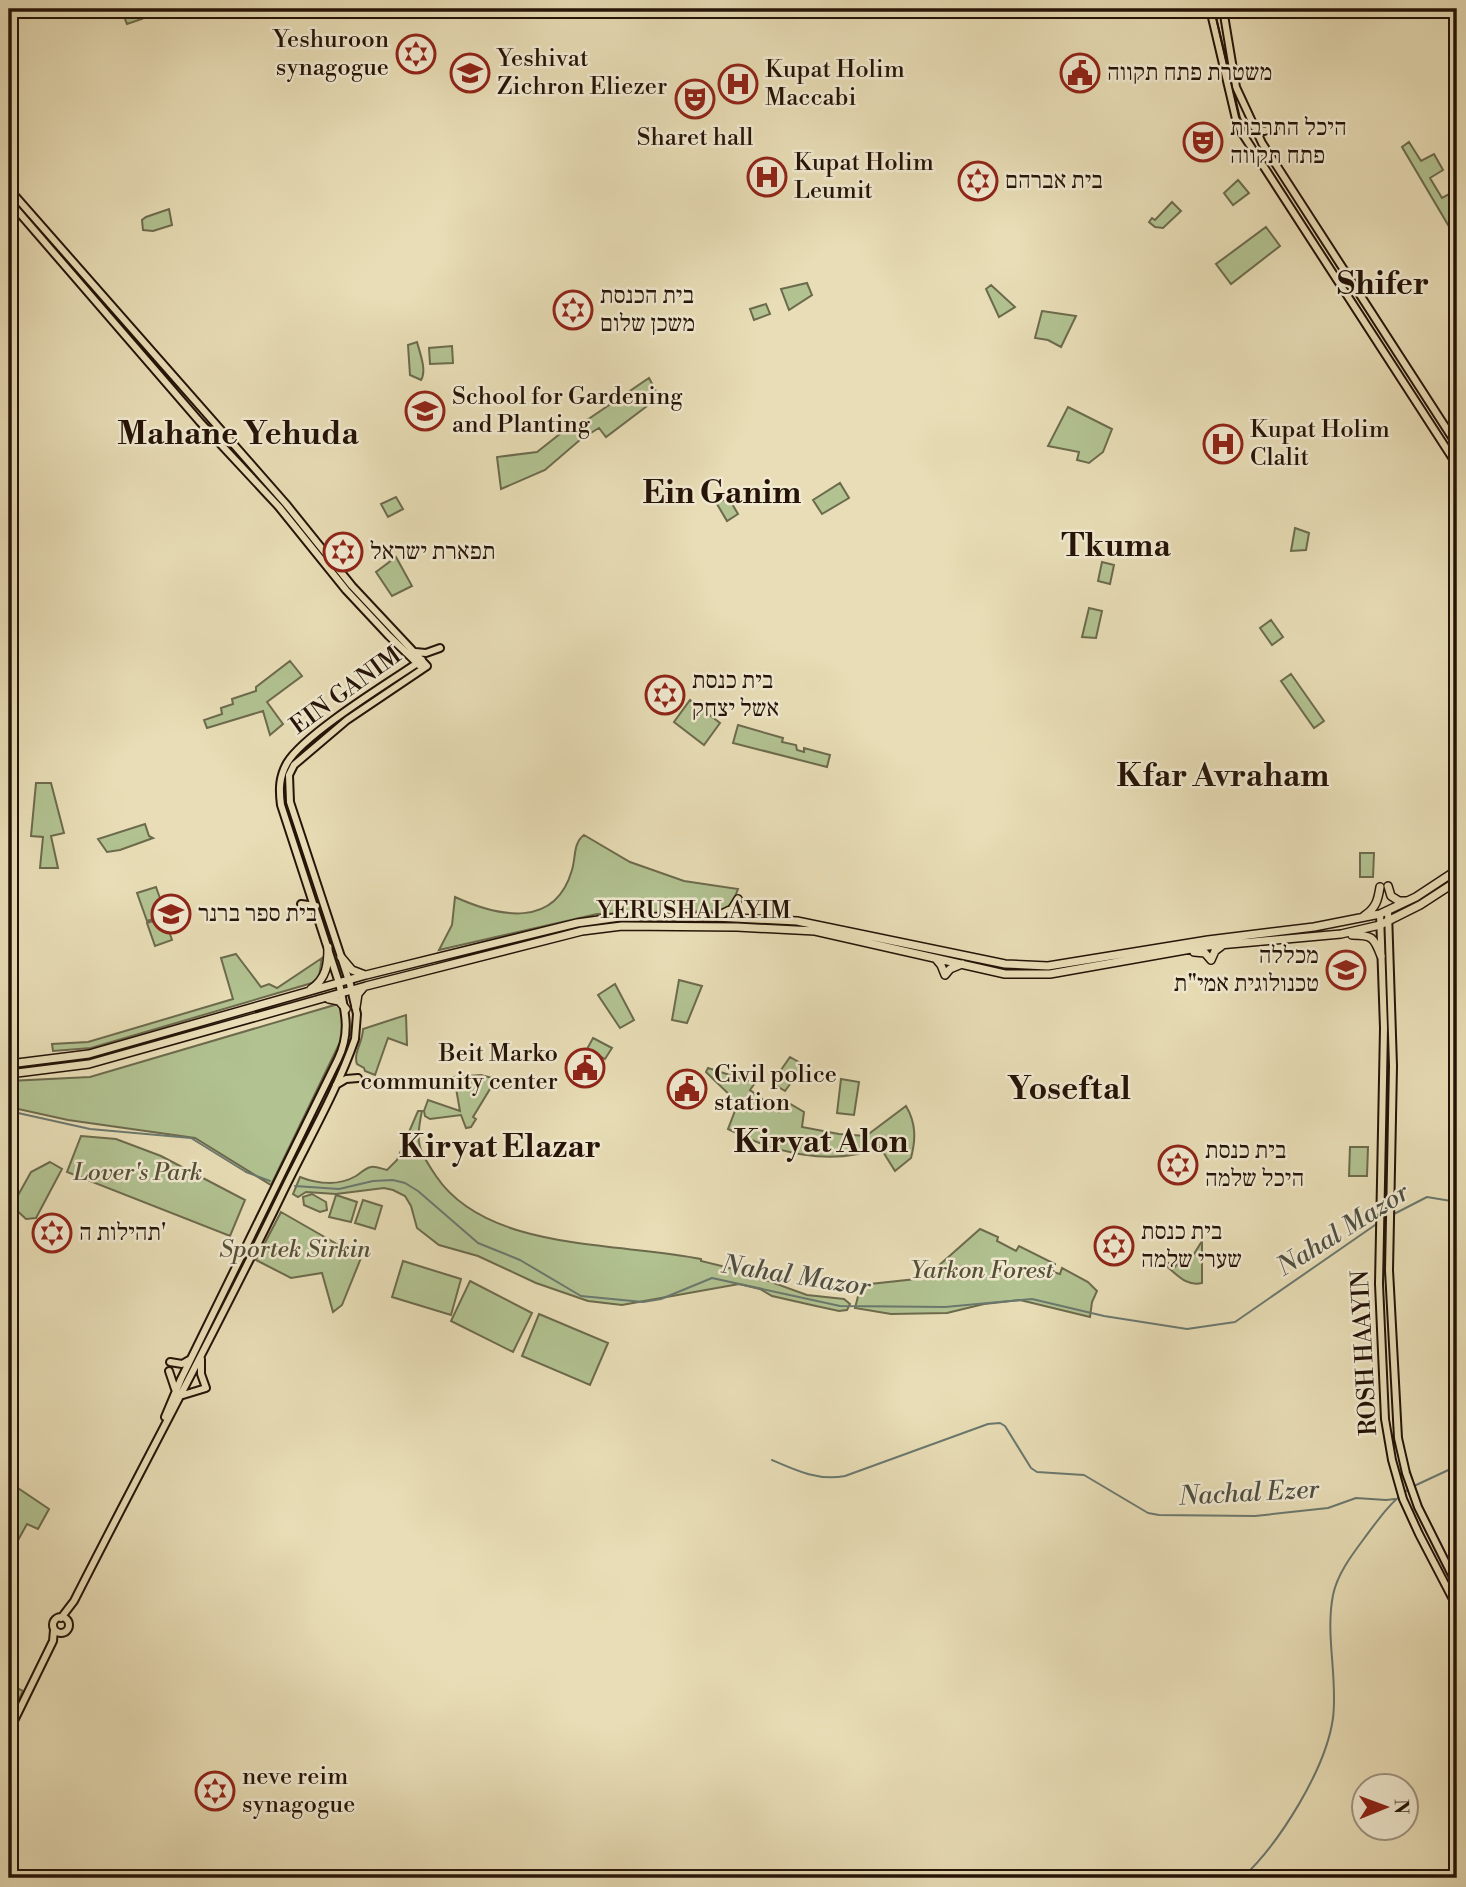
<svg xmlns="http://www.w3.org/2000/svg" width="1466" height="1887" font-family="'Libre Bodoni','Frank Ruhl Libre',serif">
<rect width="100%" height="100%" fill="#e8ddb6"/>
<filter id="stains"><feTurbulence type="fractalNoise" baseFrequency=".00286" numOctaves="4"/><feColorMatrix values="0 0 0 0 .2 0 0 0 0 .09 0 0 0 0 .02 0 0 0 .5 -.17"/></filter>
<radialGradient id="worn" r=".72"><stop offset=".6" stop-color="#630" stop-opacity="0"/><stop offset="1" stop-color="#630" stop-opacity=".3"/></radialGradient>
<path fill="#b2c291" stroke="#6c6a4c" stroke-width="2" d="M121,9H138L142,19L127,24Z
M1409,142L1421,161L1434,154L1443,170L1430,178L1442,198L1457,190V240L1402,147Z
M1238,180L1249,193L1233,205L1224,193Z
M1172,202L1181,211L1163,228L1155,227L1149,222L1152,218L1155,220Z
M169,209L172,225L153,231L143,230L142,220L146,217Z
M1266,227L1280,246L1231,284L1216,264Z
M807,283L812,295L789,310L781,289Z
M991,285L1015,307L999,317L986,289Z
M766,304L770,314L754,320L750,309Z
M1042,311L1076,316L1061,347L1048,340L1035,338Z
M417,342C420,353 427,371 421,380L410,375L408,345Z
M452,346L453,363L430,364L429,348Z
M649,378L659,397L606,437L599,428L581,439L545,470L501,489L497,457L537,452L575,422H584Z
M1068,407L1112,429L1103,452L1089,463L1077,460L1079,452L1048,446Z
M840,483L849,498L822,514L813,500Z
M396,497L403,509L388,517L381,504Z
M728,497L738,514L727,521L717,504Z
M1295,528L1309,533L1306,550L1291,551Z
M396,557L412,586L392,596L376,572Z
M1102,562L1114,565L1110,584L1098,581Z
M1089,608L1102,611L1096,638L1082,637Z
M1271,620L1283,637L1272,645L1260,628Z
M290,661L302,676L267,702L283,724L270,735L263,711L207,728L204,720L222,714L221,708L233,704L232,699L256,691V687Z
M1291,674L1324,721L1314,728L1281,681Z
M690,700L720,723L704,745L674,722Z
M738,725L783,738L782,742L796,745L797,750L804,752V748L830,755L827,767L733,743Z
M36,783H51L64,833L51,836L58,868H40L43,837L31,836Z
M145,824L149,836L153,838L120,850L107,852L98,839Z
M584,835L630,862L684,881L738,889C733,903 730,909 714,911L597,914L439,950L452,925L455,897C499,917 555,929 572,870C576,857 573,843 584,835Z
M1360,853H1374L1373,877H1360Z
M156,887L166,915L147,921L137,893Z
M164,917L172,940L155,946L147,923Z
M236,954L261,987L269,984L277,988L322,958L319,977L312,983L91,1048L53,1051L52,1044L88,1042L233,999L221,958Z
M679,980L702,986L687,1023L672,1020Z
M615,984L634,1020L620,1028L598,995Z
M338,1004L343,1009V1036L271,1185L195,1138L68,1120L9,1107V1081L90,1077Z
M406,1015L407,1045L388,1038L375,1075L365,1071L364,1068L357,1064C353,1053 363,1042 363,1029Z
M593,1038L612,1048L605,1059L587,1049Z
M790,1057L804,1065L785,1091L772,1083Z
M708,1068L755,1083L750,1090L779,1112L787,1102L804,1112L802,1127L839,1134L866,1136L906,1106C916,1123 916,1139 911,1158L895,1171L880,1147C832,1168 772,1152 728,1129L738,1103L706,1072Z
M481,1075L496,1079L473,1117L476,1119L471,1127L466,1128L461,1115L430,1119L425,1116L424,1111L428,1100L460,1111L454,1077Z
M841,1079L859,1082L854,1115L837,1113Z
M418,1111H422C415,1143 418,1149 436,1176C487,1252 619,1242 701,1259V1261L738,1270L807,1295L844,1299L850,1304L847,1310L839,1311L816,1306L772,1296L760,1289L739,1284L622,1305L588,1301L536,1283L478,1256L439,1245L417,1228L411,1206L405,1196L393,1190L384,1188L336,1194L306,1192L298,1197L293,1194L300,1177C318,1184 339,1186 356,1176C361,1173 365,1168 371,1167C376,1166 382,1169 387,1170L397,1160Z
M81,1136L116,1139L161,1156L245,1200L230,1236L67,1172Z
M1350,1147H1368L1367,1176H1349Z
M50,1162L62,1169L36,1218L26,1219L12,1206L31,1172Z
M312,1194L326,1202L327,1210L320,1212L304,1205L303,1197Z
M336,1195L357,1202L351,1222L329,1217Z
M363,1200L382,1206L375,1229L355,1223Z
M281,1212L361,1258L342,1305L333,1312L322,1273L291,1278L256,1260Z
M980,1229L998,1237L997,1241L1016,1251L1019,1246L1055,1264L1053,1272L1060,1274L1062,1268L1088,1282L1097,1291L1092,1302L1090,1317L1020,1300L984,1304L947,1313L891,1314L855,1308L861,1285L916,1279L936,1268Z
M1202,1241V1283C1184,1287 1176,1272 1162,1263L1164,1260L1175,1267L1181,1258L1189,1262Z
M403,1261L461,1279L451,1315L392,1297Z
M470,1281L532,1313L513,1352L451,1321Z
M539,1314L608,1343L590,1385L522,1356Z
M9,1482L49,1509L38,1529L27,1524L17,1542L12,1539L9,1545Z
M9,1684L23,1691L9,1720Z"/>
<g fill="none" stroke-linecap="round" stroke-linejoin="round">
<path stroke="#6a786e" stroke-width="2" d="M9,1111L90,1129L191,1138L246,1172L270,1181
M295,1186L339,1189L373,1181L393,1180L405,1183L418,1191L478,1243L520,1260L581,1296L643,1302L661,1299L712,1278L840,1306L945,1307L1032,1299L1104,1316L1187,1329L1235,1322L1378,1223
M1392,1215L1427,1197L1457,1202
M772,1460C797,1471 819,1481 845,1476L988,1424L1000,1423L1005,1426L1031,1468L1037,1472L1084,1475L1148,1513L1159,1515L1255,1516L1328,1508L1356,1498L1386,1500L1395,1499
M1414,1486L1457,1466
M1242,1878C1279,1844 1326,1769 1333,1718C1338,1677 1325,1636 1333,1595C1337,1575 1351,1556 1363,1540C1378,1520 1389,1503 1409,1489"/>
<defs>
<path id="major" d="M1210,9L1236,119L1242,133L1457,465
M1223,9L1236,87L1262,143L1457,445
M1254,127L1264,131L1275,128
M9,189L286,504L352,586L427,666L347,720L294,765L289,775L290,802L350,984L357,1014L355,1039C337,1091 306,1144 282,1194C216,1331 143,1465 74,1601L61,1618
M9,201L200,422L279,507L346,590L389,636L419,665
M415,652L426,653L440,648
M301,904L316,906
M1388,912L1393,1066L1389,1270L1398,1438L1406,1473L1418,1507L1457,1585
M1380,914L1384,1028L1379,1284L1385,1419L1392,1460L1403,1499L1419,1534L1457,1607
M336,1085L346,1079L358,1078
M170,1362L182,1364L189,1360
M169,1371L175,1389
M183,1395L206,1388L201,1374V1359
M165,1417L181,1379L338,1059C351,1032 345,1011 339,983L281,805C279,790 279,777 287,763C304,734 391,681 422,660
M53 1625a8 8 0 1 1 16 0a8 8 0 1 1-16 0Z
M9,1731L53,1641L54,1630"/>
<path id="highway" d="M1388,886L1391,896L1399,901H1406
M722,914L732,909L738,899
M1364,916C1376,908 1378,900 1380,887
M1352,935C1372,935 1374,937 1381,956
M1194,952L1205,953L1211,960L1215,951L1223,945
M341,957L352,970L365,975
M936,959L941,965L945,975L950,969L962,964
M311,989C327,978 328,964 328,947
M329,999L339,1001L346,1009
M356,1007L358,994L363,988
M9,1064L89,1054L366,975L577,923L620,917H714L797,921L1005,964L1048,966L1208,940L1314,927L1380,914L1416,897L1457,870
M9,1074L89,1064L366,986L582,931L622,926L737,927L815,931L1005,974H1050L1208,946L1341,934L1380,925L1420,905L1457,881"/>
</defs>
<use href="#major" stroke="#251307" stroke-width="10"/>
<use href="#highway" stroke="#251307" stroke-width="10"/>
<use href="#major" stroke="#e8ddb6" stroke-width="6"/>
<use href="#highway" stroke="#e8ddb6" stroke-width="7"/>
<path stroke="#251307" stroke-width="2" d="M1214,9L1239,117L1248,131"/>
</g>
<defs>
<symbol id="synagogue-ring" viewBox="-11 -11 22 22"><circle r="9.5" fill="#f0e9d0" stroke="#8f2418" stroke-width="1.5"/><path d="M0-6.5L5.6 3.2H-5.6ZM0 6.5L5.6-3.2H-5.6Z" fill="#8f2418"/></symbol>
<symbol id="university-ring" viewBox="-11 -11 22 22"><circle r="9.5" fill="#f0e9d0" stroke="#8f2418" stroke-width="1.5"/><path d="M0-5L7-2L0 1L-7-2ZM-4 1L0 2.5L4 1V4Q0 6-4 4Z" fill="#8f2418"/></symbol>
<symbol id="civic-ring" viewBox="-11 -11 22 22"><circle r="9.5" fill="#f0e9d0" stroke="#8f2418" stroke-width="1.5"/><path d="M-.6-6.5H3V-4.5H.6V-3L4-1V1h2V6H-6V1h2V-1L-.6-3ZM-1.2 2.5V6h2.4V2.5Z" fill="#8f2418"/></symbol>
<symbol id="hospital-ring" viewBox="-11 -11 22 22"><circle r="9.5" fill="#f0e9d0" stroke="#8f2418" stroke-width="1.5"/><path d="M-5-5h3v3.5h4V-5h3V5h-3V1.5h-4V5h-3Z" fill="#8f2418"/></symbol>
<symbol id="theatre-ring" viewBox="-11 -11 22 22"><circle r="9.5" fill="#f0e9d0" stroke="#8f2418" stroke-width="1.5"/><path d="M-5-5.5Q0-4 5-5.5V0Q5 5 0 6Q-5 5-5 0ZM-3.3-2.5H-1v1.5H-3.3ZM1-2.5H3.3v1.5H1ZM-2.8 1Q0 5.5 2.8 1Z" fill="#8f2418"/></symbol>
<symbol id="school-ring" viewBox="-11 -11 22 22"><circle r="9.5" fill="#f0e9d0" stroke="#8f2418" stroke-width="1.5"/><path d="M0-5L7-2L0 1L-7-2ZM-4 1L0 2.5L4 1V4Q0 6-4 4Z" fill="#8f2418"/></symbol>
</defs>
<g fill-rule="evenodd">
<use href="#synagogue-ring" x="394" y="32" width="44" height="44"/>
<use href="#university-ring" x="448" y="51" width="44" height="44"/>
<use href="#civic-ring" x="1058" y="51" width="44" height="44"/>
<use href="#hospital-ring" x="716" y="62" width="44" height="44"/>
<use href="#theatre-ring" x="673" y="77" width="44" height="44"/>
<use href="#theatre-ring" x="1181" y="120" width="44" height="44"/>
<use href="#hospital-ring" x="745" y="155" width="44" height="44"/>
<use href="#synagogue-ring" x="956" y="159" width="44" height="44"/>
<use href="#synagogue-ring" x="551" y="288" width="44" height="44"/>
<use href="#school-ring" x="403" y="389" width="44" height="44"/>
<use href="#hospital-ring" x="1201" y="422" width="44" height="44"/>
<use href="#synagogue-ring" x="321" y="530" width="44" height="44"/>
<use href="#synagogue-ring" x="643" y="673" width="44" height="44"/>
<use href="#school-ring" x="149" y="892" width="44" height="44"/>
<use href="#university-ring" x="1324" y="948" width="44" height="44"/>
<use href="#civic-ring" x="563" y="1046" width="44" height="44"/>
<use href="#civic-ring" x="665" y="1067" width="44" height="44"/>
<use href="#synagogue-ring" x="1156" y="1143" width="44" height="44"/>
<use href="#synagogue-ring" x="30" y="1211" width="44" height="44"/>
<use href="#synagogue-ring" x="1092" y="1224" width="44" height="44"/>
<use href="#synagogue-ring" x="193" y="1769" width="44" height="44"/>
</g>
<g text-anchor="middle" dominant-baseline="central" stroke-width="5" stroke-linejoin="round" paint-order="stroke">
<g font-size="24" fill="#251307" stroke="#f0e9d0" text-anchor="start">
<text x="389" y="40" text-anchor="end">Yeshuroon<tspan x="389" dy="28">synagogue</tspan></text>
<text x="497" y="59">Yeshivat<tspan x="497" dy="28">Zichron Eliezer</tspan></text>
<text x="765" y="70">Kupat Holim<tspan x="765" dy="28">Maccabi</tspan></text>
<text x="1107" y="73">משטרת פתח תקווה</text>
<text x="1230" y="128">היכל התרבות<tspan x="1230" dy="28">פתח תקווה</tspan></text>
<text x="695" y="138" text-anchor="middle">Sharet hall</text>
<text x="794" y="163">Kupat Holim<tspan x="794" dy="28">Leumit</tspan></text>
<text x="1005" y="181">בית אברהם</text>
<text x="600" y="296">בית הכנסת<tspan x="600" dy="28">משכן שלום</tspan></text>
<text x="452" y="397">School for Gardening<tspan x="452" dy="28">and Planting</tspan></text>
<text x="1250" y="430">Kupat Holim<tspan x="1250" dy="28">Clalit</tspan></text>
<text x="370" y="552">תפארת ישראל</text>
<text x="692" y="681">בית כנסת<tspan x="692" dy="28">אשל יצחק</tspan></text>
<text x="198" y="914">בית ספר ברנר</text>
<text x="1319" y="956" text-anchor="end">מכללה<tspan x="1319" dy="28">טכנולוגית אמי"ת</tspan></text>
<text x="558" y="1054" text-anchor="end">Beit Marko<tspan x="558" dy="28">community center</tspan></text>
<text x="714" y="1075">Civil police<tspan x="714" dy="28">station</tspan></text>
<text x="1205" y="1151">בית כנסת<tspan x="1205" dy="28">היכל שלמה</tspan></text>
<text x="1141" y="1232">בית כנסת<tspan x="1141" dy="28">שערי שלמה</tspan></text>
<text x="79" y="1233">תהילות ה'</text>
<text x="242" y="1777">neve reim<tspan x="242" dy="28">synagogue</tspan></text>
</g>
<g font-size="24" fill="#251307" stroke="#f0e9d0">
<text transform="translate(346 691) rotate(-36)">EIN GANIM</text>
<text x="694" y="911">YERUSHALAYIM</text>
<text transform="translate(1365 1353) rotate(-93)">ROSH HAAYIN</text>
</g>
<g font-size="24" font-style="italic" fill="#565037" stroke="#f0e9d0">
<text x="138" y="1173">Lover's Park</text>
<text x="295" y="1250">Sportek Sirkin</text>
<text x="982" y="1271">Yarkon Forest</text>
</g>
<g font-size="26" font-style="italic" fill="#4d4e43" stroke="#f0e9d0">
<text transform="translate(1343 1230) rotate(-32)">Nahal Mazor</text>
<text transform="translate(796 1276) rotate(9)">Nahal Mazor</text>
<text transform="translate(1249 1493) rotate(-3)">Nachal Ezer</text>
</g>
<g font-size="32" font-weight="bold" fill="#251307" stroke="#f0e9d0">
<text x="1383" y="284">Shifer</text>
<text x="238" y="434">Mahane Yehuda</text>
<text x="722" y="493">Ein Ganim</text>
<text x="1116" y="546">Tkuma</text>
<text x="1223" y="776">Kfar Avraham</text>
<text x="1069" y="1089">Yoseftal</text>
<text x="821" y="1142">Kiryat Alon</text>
<text x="500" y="1147">Kiryat Elazar</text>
</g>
</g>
<rect width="1466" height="1887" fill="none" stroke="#e8ddb6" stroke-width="35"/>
<rect x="10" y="10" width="1445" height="1866" fill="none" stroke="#251307" stroke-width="3.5"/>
<rect x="18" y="18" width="1431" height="1852" fill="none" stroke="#251307" stroke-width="2"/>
<g transform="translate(1385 1807) rotate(89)"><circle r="33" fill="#f0e9d0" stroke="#9f9380" stroke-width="2"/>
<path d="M0-5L12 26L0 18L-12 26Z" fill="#8f2418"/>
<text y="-10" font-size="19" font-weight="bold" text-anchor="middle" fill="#251307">N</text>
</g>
<rect width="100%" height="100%" filter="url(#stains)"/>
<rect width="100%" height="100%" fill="url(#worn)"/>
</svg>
